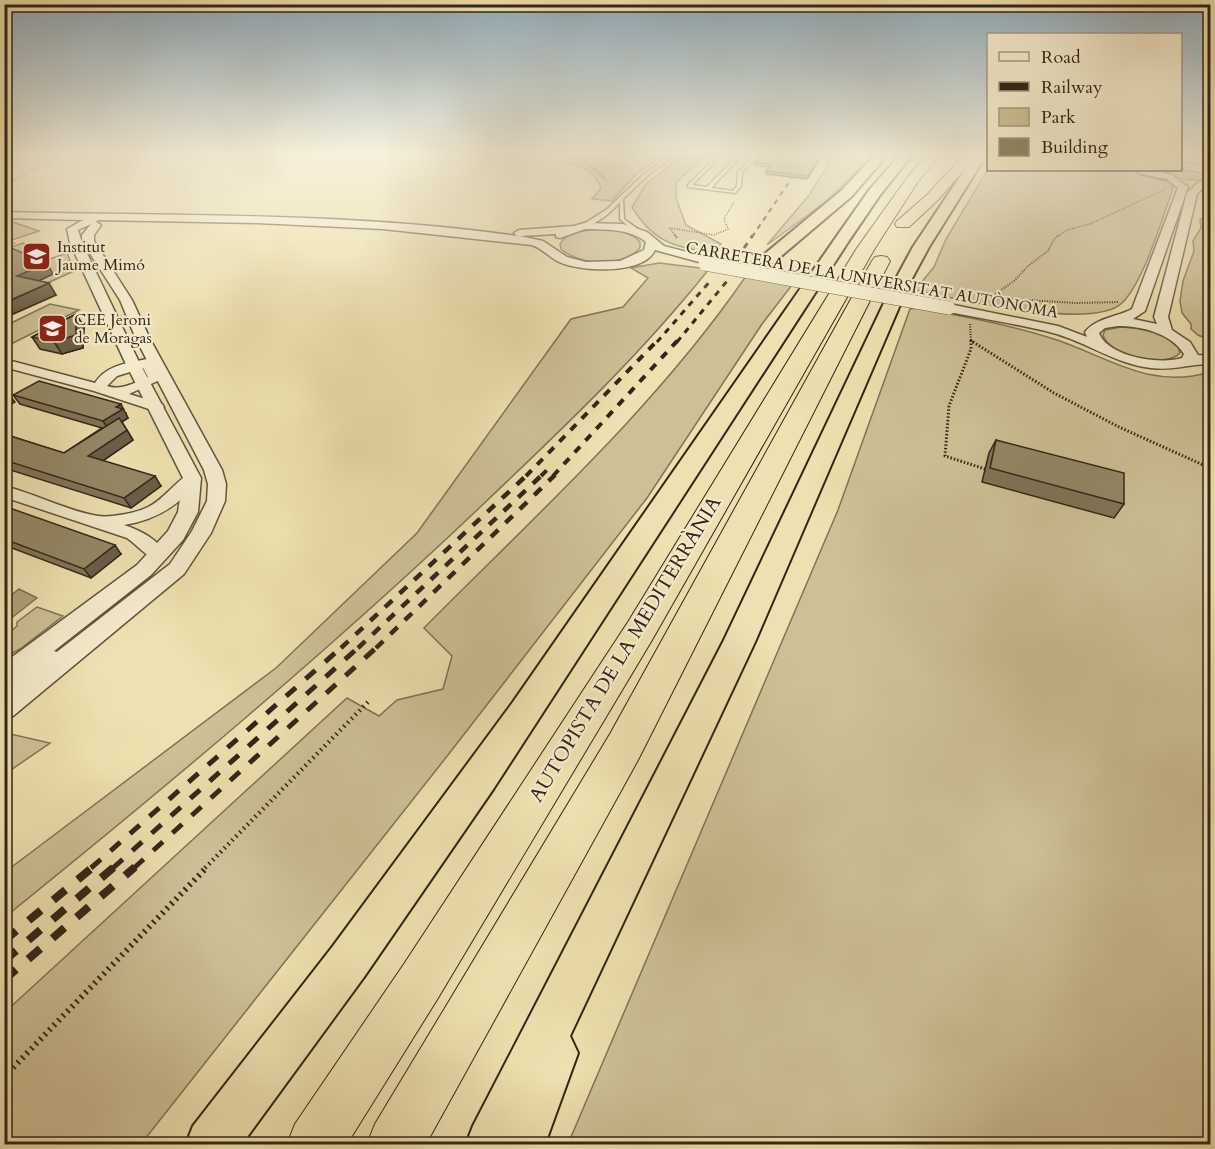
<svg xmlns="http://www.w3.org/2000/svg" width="1215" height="1149" font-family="Cardo,serif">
<rect width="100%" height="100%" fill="#eee0b0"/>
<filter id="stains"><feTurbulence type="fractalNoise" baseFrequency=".00333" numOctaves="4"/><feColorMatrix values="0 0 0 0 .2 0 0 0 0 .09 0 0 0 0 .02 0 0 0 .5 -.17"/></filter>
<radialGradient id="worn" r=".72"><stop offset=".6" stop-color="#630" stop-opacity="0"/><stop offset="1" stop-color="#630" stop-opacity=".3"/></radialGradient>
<path fill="#cec096" stroke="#807356" stroke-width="1.5" d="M553,154H665L637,173L612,201L592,199L601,188C593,163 565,167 553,154Z
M685,154H706L676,183V198L686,225L721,244L715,254C676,246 654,244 632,207L646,184Z
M834,154H873L828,200L767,245L810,194Z
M1181,167L1208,172L1210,173V179C1195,181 1176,180 1163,170H1180Z
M988,169C1031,179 1143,151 1173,187L1171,194C1161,222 1143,283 1122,303C1093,331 955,299 915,290L934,267L946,239Z
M1200,219L1210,220V340L1198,335L1191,329V324L1182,313L1180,301L1183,281L1194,251L1193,241L1201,228Z
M7,220L39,231L9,241L5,239V221Z
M604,229C617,231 631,232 640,242V248C623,267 580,266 561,249L560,244C568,230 589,230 604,229Z
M23,243L50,259L67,253L74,271L5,302V249Z
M659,263L709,269C639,357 557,434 475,512C325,654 166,787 5,917V872L276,668L417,533L571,319L623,307L648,278L631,268Z
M746,276L792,285L762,324L647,498L448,755L141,1144H5L4,1013L347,698L379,716L397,700L443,689L452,656L424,628C535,516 657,406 746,276Z
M50,304L79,310L5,347V326Z
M917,308C964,316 1012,325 1057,340C1110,358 1151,390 1210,372V1144H568L838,510L910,309Z
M1121,327C1138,328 1176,331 1180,353C1166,369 1108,355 1103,335L1105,330Z
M37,607L63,616L20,649L5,657V636L17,626V622Z
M6,733L50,743L5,774Z"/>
<path fill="#aea17c" stroke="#7d7053" stroke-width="1.5" d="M19,589L37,598L5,623V600Z"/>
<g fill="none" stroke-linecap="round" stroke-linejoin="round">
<path stroke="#7d7053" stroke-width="3" d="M566,154L588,163L606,180"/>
<defs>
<path id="service" d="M673,154H677L650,173L623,199L624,219L639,230V232H635L620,219V202C610,213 597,225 582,227V225L606,210L643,175Z
M719,154H723L692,185L707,187L739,154H743L711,188L733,191L737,186L738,172L753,158V154H757L756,159L742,172L741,186L735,193L688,187V185Z"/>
<path id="minor" d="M4,359L95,383C106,365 128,363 147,359L151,360L162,379L129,394L162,404L164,407L157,411L152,410L94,391L4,367ZM143,368L148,377C134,383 121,391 107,386L117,376Z
M192,473L200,478C181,505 156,520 124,525C142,531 157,539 167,555L164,559C151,563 139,546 127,538L4,497V486C36,494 67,511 98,516C109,518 137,513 148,507C164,500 180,476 192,473Z
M50,650L57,652L60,658L57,664L25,688L4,697V678Z"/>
<path id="tertiary" d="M1180,162L1210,168V174L1180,168Z
M1170,174L1188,187L1145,311L1133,319L1157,324L1154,317L1187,193L1200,181H1206V185L1197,194L1168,317L1172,330L1190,342L1198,355L1210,356V364C1190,364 1172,371 1151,368C1115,364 1087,342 1053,333C1019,324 983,319 949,312L942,308L949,304L1058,326L1087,337L1085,332C1096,318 1117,317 1132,309L1178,188L1165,177ZM1118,326C1141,326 1171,333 1184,354L1182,358C1160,365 1108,357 1099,333L1105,328Z
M4,212C175,216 348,212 517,236L514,233L519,230L574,226L584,223L623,224L647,232L664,246L714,259L716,261L710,265L655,250C644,275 580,272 559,262C549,257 543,249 532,245L383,229L257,223L98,220L96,222L101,225L94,235V241L132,300L150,339L222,470L226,484L225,501L211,533L184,574L13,716L4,719V693L170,564L192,531L207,501L208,484L204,470L136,339L120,300L82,241V235L91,224L78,230L82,243L138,360L201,478L198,512L183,540L151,575L12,684L4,687V663L137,565L168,531L178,512L183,478L124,360L70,243L67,229L83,220L4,218ZM585,229C607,230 629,228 646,242L644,250L620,261L586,262L567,257L543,241L520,236L556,234V237L560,238Z"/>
<path id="trunk" d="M876,154H888L852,196L767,268L749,274L743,272L741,269L743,266L755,262L842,190Z
M901,154H913L880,195L850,239L494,788L364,977L242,1144H186L193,1126L333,946L513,702L837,236L870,189Z
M975,154H987L929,247L909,284L755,642L570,1036L578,1053L545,1144H466L473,1126L723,642L893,284L913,247Z
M1137,170H1157L1170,175L1164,179L1139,173Z"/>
<path id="motorway" d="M927,154H940L917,183L875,248L652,640L438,998L347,1144H287L295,1124L404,964L628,622L857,248L907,178Z
M965,154H978L938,200L909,227H897L895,224L897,221L928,194Z
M881,256L887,257L890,261L638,760L426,1144H367L375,1124L610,734L872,261L875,257Z"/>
</defs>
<use href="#service" stroke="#62543c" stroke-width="3"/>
<use href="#minor" stroke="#62543c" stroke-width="3"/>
<use href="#tertiary" stroke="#62543c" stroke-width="3"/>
<use href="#trunk" stroke="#332616" stroke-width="4"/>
<use href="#motorway" stroke="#332616" stroke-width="2"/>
<path stroke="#332616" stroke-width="1.5" stroke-dasharray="1 1.5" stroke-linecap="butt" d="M4,190L11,182L62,154
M676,237L670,228L714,235L728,229L724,219L734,202
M1057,237L1067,230L1090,224L1166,189"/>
<path stroke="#332616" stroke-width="2" stroke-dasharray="1 1.5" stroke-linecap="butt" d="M675,235L678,239
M4,246L15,243
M992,298L1076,303L1119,302
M985,301L1014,281L1028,266L1048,251L1054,239L1059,235
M970,324L971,342
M970,340L973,342"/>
<path stroke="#332616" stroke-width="3" stroke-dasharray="1.5 2" stroke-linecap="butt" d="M970,340L1054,393L1119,427L1210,468
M971,340V349L949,406L945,456L985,469"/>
<path stroke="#332616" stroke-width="4.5" stroke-dasharray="1.5 4" stroke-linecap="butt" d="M205,868L368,702"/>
<path stroke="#332616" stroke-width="6" stroke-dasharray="2 4.5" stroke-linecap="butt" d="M4,1077L207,867"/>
<use href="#service" fill="#f4ebcc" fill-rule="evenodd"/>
<use href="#minor" fill="#f4ebcc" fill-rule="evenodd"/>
<use href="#tertiary" fill="#f4ebcc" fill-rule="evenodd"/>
<use href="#trunk" fill="#eee0b0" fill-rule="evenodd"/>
<use href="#motorway" fill="#eee0b0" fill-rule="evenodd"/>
<path stroke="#332616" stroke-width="2" stroke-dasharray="5 5" stroke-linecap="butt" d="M752,237L808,154"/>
<path stroke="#332616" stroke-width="3" stroke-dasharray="6 6" stroke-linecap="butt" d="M744,248L753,235
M657,342L712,279
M677,342L727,281"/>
<path stroke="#332616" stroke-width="4" stroke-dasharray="8 8" stroke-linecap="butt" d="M526,476L658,340
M541,476L549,468
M553,476L678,340"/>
<path stroke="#332616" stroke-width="4.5" stroke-dasharray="10 10" stroke-linecap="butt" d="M341,648L527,475
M358,648L542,475
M376,648L555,475"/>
<path stroke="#332616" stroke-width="5" stroke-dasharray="13 13" stroke-linecap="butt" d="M91,868L343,646
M113,868L360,646
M134,868L378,646"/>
<path stroke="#332616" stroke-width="8" stroke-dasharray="16 16" stroke-linecap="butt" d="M4,941L93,867
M4,961L114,867
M4,980L135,867"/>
<defs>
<path id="tertiary-bridge" d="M705,264L949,308"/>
</defs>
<use href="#tertiary-bridge" stroke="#62543c" stroke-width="14" stroke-linecap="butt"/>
<use href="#tertiary-bridge" stroke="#f4ebcc" stroke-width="13"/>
</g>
<path fill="#7f7458" stroke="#332616" stroke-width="1.5" d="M823,154L807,179L766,174V171L769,167L754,165V162Z
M4,245L53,274L38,281L56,295L13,314L4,313Z
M76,314L84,327L83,348L62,354L40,349L32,337Z
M13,395L126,413V414L128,418L122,422L133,440L103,461L161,486L131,508L4,468V434L64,453L102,428L20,404Z
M996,440L1124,504L1114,518L982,482L989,453Z
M4,506L121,554L91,578L4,545Z"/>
<path fill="#685e47" stroke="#332616" stroke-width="1.5" d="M822,154H823L807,179L808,176Z
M47,263L53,274L24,288L17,276Z
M49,283L56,295L13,314L5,303Z
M76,314L84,327L83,348L62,354L54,342Z
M7,392L15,402L4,408V393Z
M121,404L128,418L109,430L103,421L116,407Z
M127,430L133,440L95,466L88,456Z
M155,476L161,486L131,508L124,498Z
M115,545L121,554L91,578L84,569Z"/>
<path fill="#948766" stroke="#332616" stroke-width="1.5" d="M761,154H822L808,176L766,171L771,164L754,162Z
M4,245L47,263L17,276L49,283L4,303Z
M76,314V335L54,342L32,337Z
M39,381L121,404L116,407L123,409L103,421L13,395Z
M119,418L127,430L88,456L155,476L124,498L4,460V434L64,453Z
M996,440L1124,473V504L990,468Z
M4,506L115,545L84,569L4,539Z"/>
<linearGradient id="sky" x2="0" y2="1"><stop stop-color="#91acbd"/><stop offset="0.49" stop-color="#f7f1db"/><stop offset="1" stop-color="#f7f1db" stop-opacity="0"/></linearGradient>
<rect width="1215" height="315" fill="url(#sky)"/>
<defs>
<symbol id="school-square" viewBox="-11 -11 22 22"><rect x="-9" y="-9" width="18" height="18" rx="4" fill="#8f2418" stroke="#f4ebcc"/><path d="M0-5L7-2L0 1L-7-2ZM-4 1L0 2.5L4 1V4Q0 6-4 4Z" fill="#fff"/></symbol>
</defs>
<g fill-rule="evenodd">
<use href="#school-square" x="20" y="240" width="33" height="33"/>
<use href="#school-square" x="36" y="312" width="33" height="33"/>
</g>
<g text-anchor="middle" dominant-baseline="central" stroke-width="4.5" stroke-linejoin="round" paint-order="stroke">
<g font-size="16" fill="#332616" stroke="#f4ebcc" text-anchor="start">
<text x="57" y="247">Institut<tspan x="57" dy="18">Jaume Mimó</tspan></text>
<text x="74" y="320">CEE Jeroni<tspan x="74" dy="18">de Moragas</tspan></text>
</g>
<g font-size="16" fill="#332616" stroke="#f4ebcc">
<text transform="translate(872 280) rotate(10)">CARRETERA DE LA UNIVERSITAT AUTÒNOMA</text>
</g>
<g font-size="20" fill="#332616" stroke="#f4ebcc">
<text transform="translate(625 649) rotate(-59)">AUTOPISTA DE LA MEDITERRÀNIA</text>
</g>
</g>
<rect width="1215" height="1149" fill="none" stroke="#eee0b0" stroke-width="24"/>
<rect x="6" y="6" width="1203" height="1137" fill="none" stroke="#332616" stroke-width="3"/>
<rect x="12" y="12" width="1191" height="1125" fill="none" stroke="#332616" stroke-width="1.5"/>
<rect x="987" y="33" width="195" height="138" fill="#f4ebcc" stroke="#a79c83" stroke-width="1.5"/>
<rect x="999" y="52" width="30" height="9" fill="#f4ebcc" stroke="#a79c83" stroke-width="1.5"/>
<text x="1041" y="63" font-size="18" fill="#332616">Road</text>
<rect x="999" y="82" width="30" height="9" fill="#332616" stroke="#a79c83" stroke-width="1.5"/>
<text x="1041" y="93" font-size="18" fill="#332616">Railway</text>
<rect x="999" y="108" width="30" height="18" fill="#cec096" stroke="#a79c83" stroke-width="1.5"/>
<text x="1041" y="123" font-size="18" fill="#332616">Park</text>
<rect x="999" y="138" width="30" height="18" fill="#948766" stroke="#a79c83" stroke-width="1.5"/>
<text x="1041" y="153" font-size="18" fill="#332616">Building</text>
<rect width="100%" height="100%" filter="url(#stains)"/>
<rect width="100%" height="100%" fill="url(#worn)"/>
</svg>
